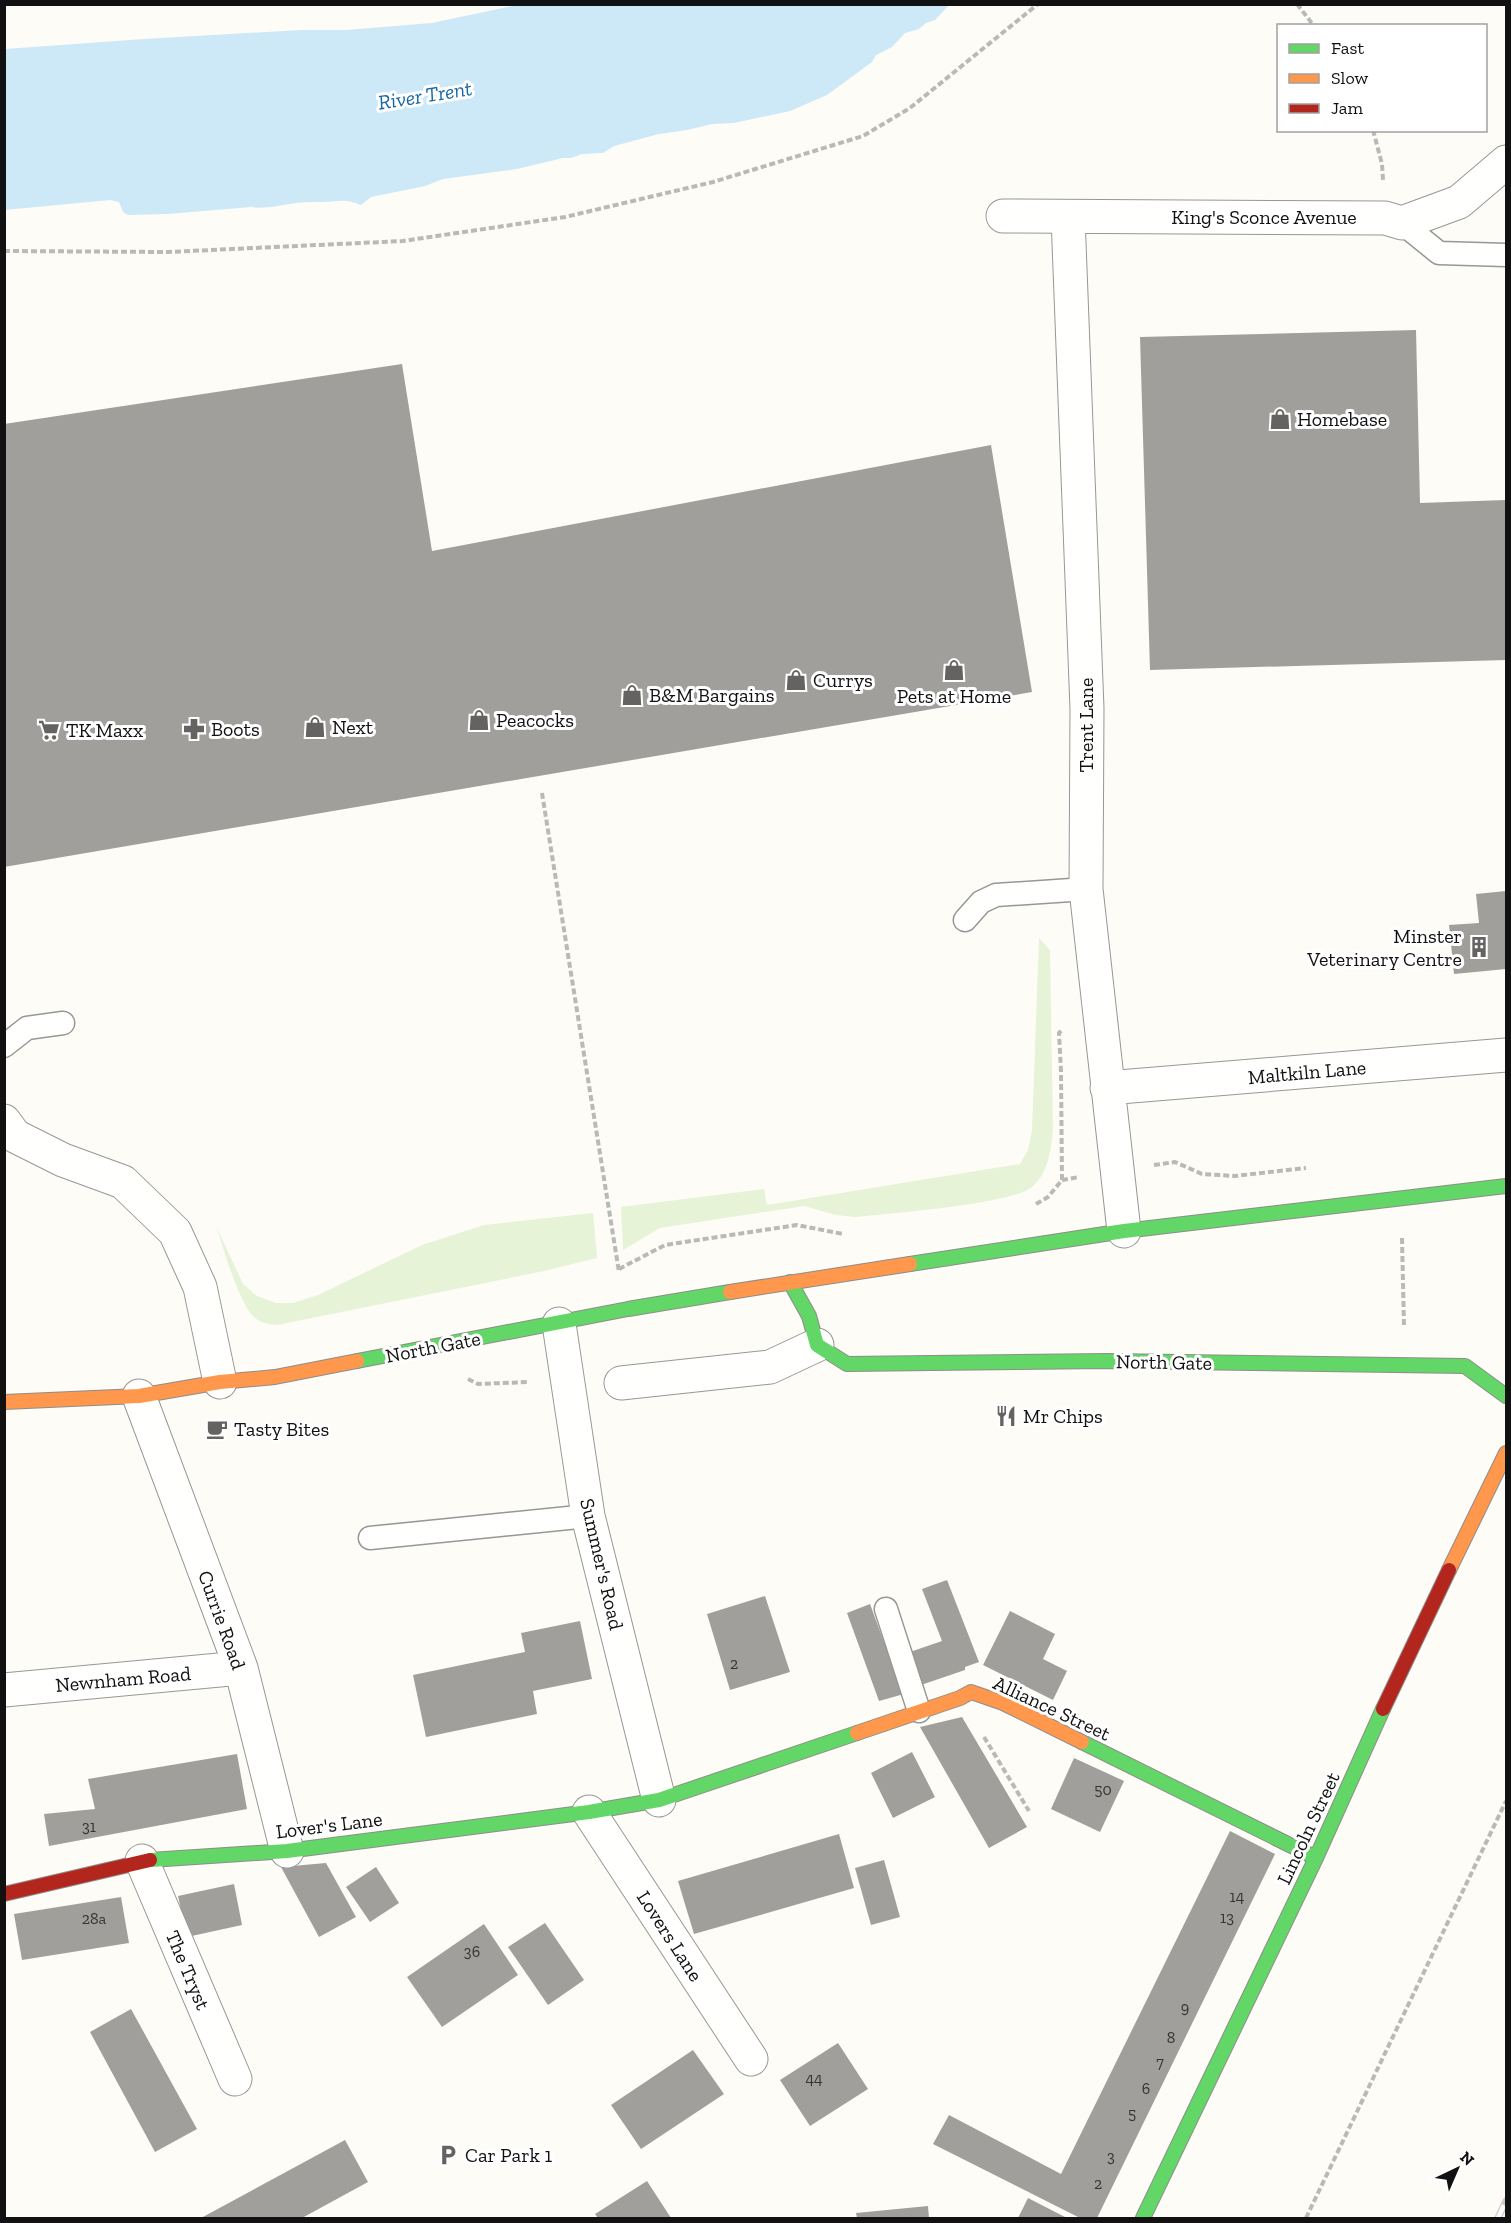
<svg xmlns="http://www.w3.org/2000/svg" width="1511" height="2223" font-family="'Zilla Slab',serif">
<rect width="100%" height="100%" fill="#fdfcf7"/>
<path fill="#e7f3d7" d="M1039,938L1050,950L1053,1128C1051,1149 1049,1172 1032,1187C1013,1204 886,1214 855,1217L836,1215L804,1206L660,1228L623,1250L621,1207L764,1189L767,1205L1020,1164L1028,1150L1032,1130Z
M593,1213L597,1258L544,1271L277,1325C269,1324 261,1323 255,1318C240,1306 223,1248 217,1228L243,1284L257,1296L276,1303H293L318,1295L422,1245L484,1225Z"/>
<path fill="#cde8f7" d="M517,5H949L935,20L926,23L919,29L905,33L892,47L876,55L872,62L827,95L790,111L734,123L712,124L687,130L659,134L614,146L603,153L582,154L571,158H563L517,169L443,179L425,186L371,197L361,205C341,198 341,202 323,202C311,202 301,202 289,204C276,206 264,209 251,207L167,214L128,215L123,212L119,202L110,200L5,210V49L144,39L302,30H346L432,23Z"/>
<path fill="#a19f9c" d="M1416,330L1420,503L1505,500L1506,660L1150,670L1140,337Z
M402,364L432,551L991,445L1032,692L4,867V424Z
M1506,891V969L1454,974L1449,925L1479,923L1476,894Z
M947,1580L979,1662L965,1667V1670L921,1685L922,1689L879,1701L847,1613L870,1604L896,1675L907,1653L942,1641L922,1589Z
M765,1596L790,1672L730,1690L707,1614Z
M1010,1611L1055,1634L1043,1659L1067,1671L1053,1700L983,1665Z
M580,1621L592,1679L533,1691L537,1714L426,1737L413,1675L525,1652L521,1633Z
M962,1717L1027,1827L989,1848L920,1727Z
M912,1752L935,1797L893,1818L871,1773Z
M237,1754L247,1809L49,1846L44,1814L95,1809L88,1779Z
M1074,1758L1124,1781L1100,1832L1051,1809Z
M1230,1831L1275,1854L1097,2218H1080L933,2144L949,2115L1061,2174Z
M839,1834L854,1888L694,1934L678,1881Z
M884,1860L900,1917L871,1925L855,1868Z
M326,1863L356,1917L319,1937L281,1867Z
M376,1867L399,1903L370,1922L346,1887Z
M234,1884L242,1925L187,1937L178,1896Z
M121,1897L129,1943L22,1960L14,1914Z
M545,1923L584,1980L548,2005L508,1947Z
M484,1924L518,1975L442,2027L407,1977Z
M131,2009L197,2129L155,2152L90,2032Z
M838,2043L868,2089L810,2126L780,2080Z
M693,2050L724,2094L641,2149L611,2105Z
M345,2140L368,2182L302,2218H201Z
M647,2181L671,2218H598L595,2214Z
M1028,2198L1067,2218H1018Z
M928,2206L929,2218H857L856,2213Z"/>
<g fill="none" stroke-linecap="round" stroke-linejoin="round">
<defs>
<path id="lane" d="M1402,223L1439,253L1506,255
M965,920L981,902L996,895L1086,889
M4,1046L27,1028L63,1023
M370,1538L588,1516
M886,1609L919,1711"/>
<path id="street" d="M1003,216L1385,218L1402,223L1459,202L1506,162
M1068,217L1087,709L1086,889L1124,1231
M1107,1088L1506,1055
M4,1121L15,1136L63,1160L123,1182L175,1232L200,1287L220,1382
M559,1324L588,1516L659,1800
M621,1383L770,1367L817,1345
M139,1396L241,1668L287,1851
M4,1690L241,1668
M589,1812L751,2059
M142,1861L235,2079"/>
<path id="fast" d="M910,1264L1124,1231L1506,1186
M790,1282L809,1316L817,1345L847,1364L1107,1361L1465,1366L1506,1396
M357,1361L628,1309L730,1292
M1082,1742L1316,1858
M150,1860L287,1851L589,1812L659,1800L857,1733
M1143,2218L1316,1858L1383,1709"/>
<path id="slow" d="M730,1292L910,1264
M4,1402L139,1396L220,1382L275,1377L357,1361
M1449,1570L1506,1453
M857,1733L960,1698L971,1692L1003,1703L1082,1742"/>
<path id="jam" d="M1383,1709L1449,1570
M4,1894L150,1860"/>
</defs>
<use href="#lane" stroke="#979795" stroke-width="25"/>
<use href="#street" stroke="#979795" stroke-width="35"/>
<use href="#fast" stroke="#8e8d8b" stroke-width="16"/>
<use href="#slow" stroke="#8e8d8b" stroke-width="16"/>
<use href="#jam" stroke="#8e8d8b" stroke-width="16"/>
<path stroke="#b9b9b8" stroke-width="4" stroke-dasharray="6 3" stroke-linecap="butt" d="M1297,4L1314,26
M1373,130L1382,164L1383,180
M4,251L168,252L403,241L565,217L713,182L863,136L910,108L1038,4
M542,793L619,1272
M1154,1165L1175,1162L1202,1174L1235,1176L1306,1168
M1062,1180L1079,1177
M1036,1204L1048,1197L1062,1180L1061,1071L1059,1033L1062,1030
M1402,1238L1404,1326
M619,1269L665,1245L797,1225L843,1234
M468,1379L478,1384L528,1382
M984,1737L1029,1811
M1306,2218L1506,1801"/>
<use href="#lane" stroke="#fffffe" stroke-width="22"/>
<use href="#street" stroke="#fffffe" stroke-width="33"/>
<use href="#fast" stroke="#63d668" stroke-width="14"/>
<use href="#slow" stroke="#ff974d" stroke-width="14"/>
<use href="#jam" stroke="#b3261e" stroke-width="14"/>
<defs>
<path id="rail" d="M1498,2218L1506,2201"/>
</defs>
<use href="#rail" stroke="#d9c6c7" stroke-width="7"/>
<use href="#rail" stroke="#fff" stroke-width="4.5" stroke-dasharray="14" stroke-linecap="butt"/>
</g>
<defs>
<symbol id="shop-bare" viewBox="-9 -9 18 18"><path d="M-5-2.5h2.3a2.7 3.5 0 0 1 5.4 0H5L5.5 6h-11ZM-1.5-2.5h3a1.5 2.3 0 0 0-3 0Z" fill="#646362" stroke="#fff" stroke-width="2.5" paint-order="stroke"/></symbol>
<symbol id="pharmacy-bare" viewBox="-9 -9 18 18"><path d="M-2-6h4v4h4v4h-4v4h-4v-4h-4v-4h4Z" fill="#646362" stroke="#fff" stroke-width="2.5" paint-order="stroke"/></symbol>
<symbol id="supermarket-bare" viewBox="-9 -9 18 18"><path d="M-6-5.5h2.5l.6 2H6L4.5 2H-2.5L-4.4-4H-6ZM-1.5 3.2a1.3 1.3 0 1 0 .1 0ZM3 3.2a1.3 1.3 0 1 0 .1 0Z" fill="#646362" stroke="#fff" stroke-width="2.5" paint-order="stroke"/></symbol>
<symbol id="building-bare" viewBox="-9 -9 18 18"><path d="M-4-6H4V6H1V3H-1V6H-4ZM-2.5-4.3h1.7v1.8h-1.7ZM.8-4.3h1.7v1.8H.8ZM-2.5-1h1.7V.8h-1.7ZM.8-1h1.7V.8H.8Z" fill="#646362" stroke="#fff" stroke-width="2.5" paint-order="stroke"/></symbol>
<symbol id="restaurant-bare" viewBox="-9 -9 18 18"><path d="M-5-6h1v4h1v-4h1v4h1v-4h1v5L-1.5 .5V6h-2V.5L-5-1ZM5-6V6H3V1.5H1.5Q1.5-4 5-6Z" fill="#646362" stroke="#fff" stroke-width="2.5" paint-order="stroke"/></symbol>
<symbol id="cafe-bare" viewBox="-9 -9 18 18"><path d="M-5.5-4.5H6V0H3Q3 3.5 0 3.5H-2.5Q-5.5 3.5-5.5 0ZM3-3.2v2h1.7v-2ZM-6 4.5H4V6H-6Z" fill="#646362" stroke="#fff" stroke-width="2.5" paint-order="stroke"/></symbol>
<symbol id="parking-bare" viewBox="-9 -9 18 18"><path d="M-3.5-5.5H1a3.5 3.5 0 0 1 0 7H-1V5.5H-3.5ZM-1-3.4V-.6H.8a1.4 1.4 0 0 0 0-2.8Z" fill="#646362" stroke="#fff" stroke-width="2.5" paint-order="stroke"/></symbol>
</defs>
<g fill-rule="evenodd">
<use href="#shop-bare" x="1265" y="404" width="30" height="30"/>
<use href="#shop-bare" x="939" y="655" width="30" height="30"/>
<use href="#shop-bare" x="781" y="665" width="30" height="30"/>
<use href="#shop-bare" x="617" y="680" width="30" height="30"/>
<use href="#shop-bare" x="464" y="705" width="30" height="30"/>
<use href="#shop-bare" x="300" y="712" width="30" height="30"/>
<use href="#pharmacy-bare" x="179" y="714" width="30" height="30"/>
<use href="#supermarket-bare" x="34" y="715" width="30" height="30"/>
<use href="#building-bare" x="1464" y="932" width="30" height="30"/>
<use href="#restaurant-bare" x="991" y="1401" width="30" height="30"/>
<use href="#cafe-bare" x="202" y="1414" width="30" height="30"/>
<use href="#parking-bare" x="433" y="2140" width="30" height="30"/>
</g>
<g text-anchor="middle" dominant-baseline="central" stroke-width="6" stroke-linejoin="round" paint-order="stroke">
<g font-size="16" fill="#353434">
<text x="734" y="1663">2</text>
<text x="1103" y="1789">50</text>
<text x="89" y="1826">31</text>
<text x="1237" y="1896">14</text>
<text x="1227" y="1917">13</text>
<text x="94" y="1918">28a</text>
<text x="472" y="1951">36</text>
<text x="1185" y="2007">9</text>
<text x="1171" y="2037">8</text>
<text x="1160" y="2062">7</text>
<text x="814" y="2078">44</text>
<text x="1146" y="2088">6</text>
<text x="1132" y="2113">5</text>
<text x="1111" y="2156">3</text>
<text x="1098" y="2183">2</text>
</g>
<g font-size="20" fill="#111" stroke="#fff">
<text x="1264" y="217">King's Sconce Avenue</text>
<text transform="translate(1086 725) rotate(-90)">Trent Lane</text>
<text transform="translate(1307 1072) rotate(-5)">Maltkiln Lane</text>
<text transform="translate(433 1347) rotate(-11)">North Gate</text>
<text transform="translate(1164 1362) rotate(1)">North Gate</text>
<text transform="translate(602 1564) rotate(77)">Summer's Road</text>
<text transform="translate(222 1620) rotate(70)">Currie Road</text>
<text transform="translate(123 1679) rotate(-5)">Newnham Road</text>
<text transform="translate(1052 1708) rotate(25)">Alliance Street</text>
<text transform="translate(329 1825) rotate(-7)">Lover's Lane</text>
<text transform="translate(1308 1828) rotate(-65)">Lincoln Street</text>
<text transform="translate(670 1936) rotate(57)">Lovers Lane</text>
<text transform="translate(188 1970) rotate(67)">The Tryst</text>
</g>
<g font-size="20" fill="#111" stroke="#fff" text-anchor="start">
<text x="1297" y="419">Homebase</text>
<text x="813" y="680">Currys</text>
<text x="649" y="695">B&amp;M Bargains</text>
<text x="954" y="696" text-anchor="middle">Pets at Home</text>
<text x="496" y="720">Peacocks</text>
<text x="332" y="727">Next</text>
<text x="211" y="729">Boots</text>
<text x="66" y="730">TK Maxx</text>
<text x="1462" y="936" text-anchor="end">Minster<tspan x="1462" dy="23">Veterinary Centre</tspan></text>
<text x="1023" y="1416">Mr Chips</text>
<text x="234" y="1429">Tasty Bites</text>
<text x="465" y="2155">Car Park 1</text>
</g>
<g font-size="21" font-style="italic" fill="#1768a6" stroke="#fff">
<text transform="translate(425 95) rotate(-9)">River Trent</text>
</g>
</g>
<rect width="1511" height="2223" fill="none" stroke="#111111" stroke-width="12"/>
<rect x="1277" y="24" width="210" height="108" fill="#ffffff" stroke="#a0a0a0" stroke-width="1.5"/>
<rect x="1289" y="44" width="30" height="9" fill="#63d668" stroke="#a0a0a0" stroke-width="1.5"/>
<text x="1331" y="54" font-size="18" fill="#111111">Fast</text>
<rect x="1289" y="74" width="30" height="9" fill="#ff974d" stroke="#a0a0a0" stroke-width="1.5"/>
<text x="1331" y="84" font-size="18" fill="#111111">Slow</text>
<rect x="1289" y="104" width="30" height="9" fill="#b3261e" stroke="#a0a0a0" stroke-width="1.5"/>
<text x="1331" y="114" font-size="18" fill="#111111">Jam</text>
<g transform="translate(1457 2169) rotate(44)" stroke="#ffffff" stroke-width="4.5" paint-order="stroke">
<path d="M0-4.5L10 22L0 15L-10 22Z" fill="#111111"/>
<text y="-9" font-size="16" font-weight="bold" text-anchor="middle" fill="#111111">N</text>
</g>
</svg>
